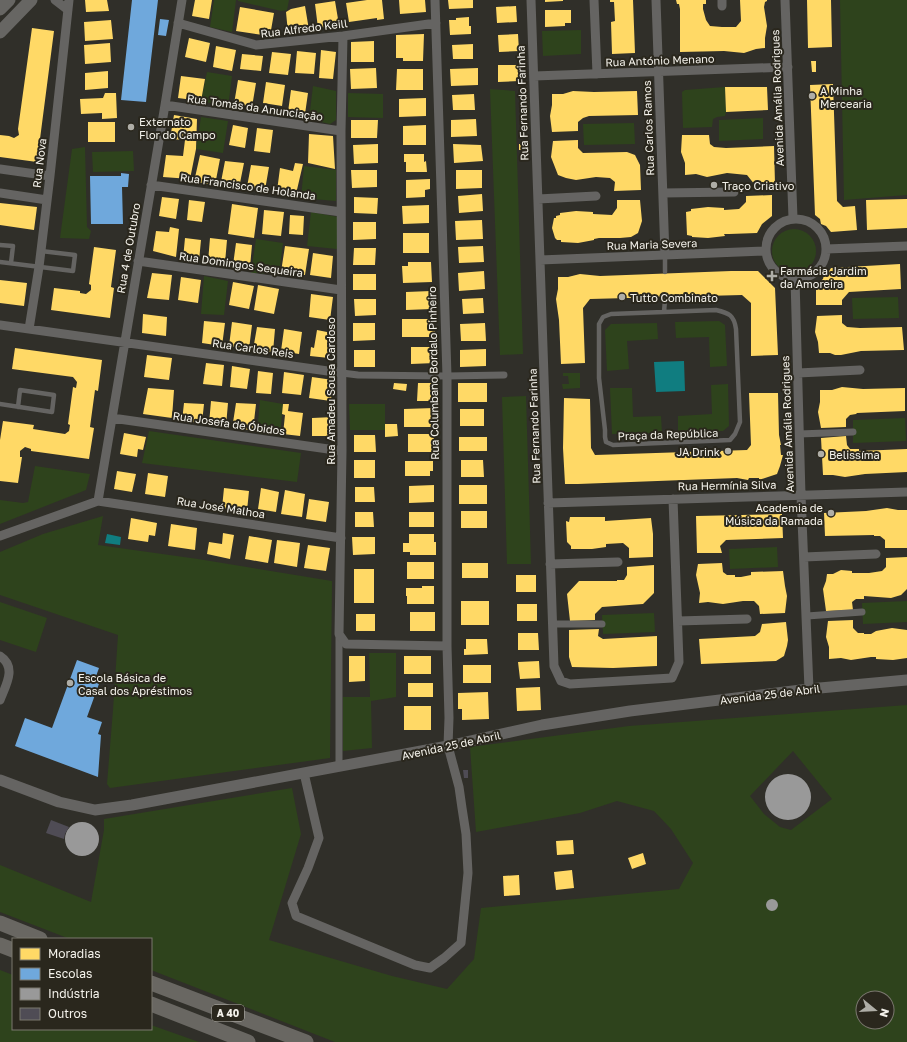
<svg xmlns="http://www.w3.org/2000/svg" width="907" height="1042" font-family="'Golos Text',sans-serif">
<rect width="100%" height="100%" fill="#302f29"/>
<path fill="#2e431c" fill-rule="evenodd" d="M214,0H236L232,32L210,27Z
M238,0H289L287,10L281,11L238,1Z
M840,0H907V195L844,200Z
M581,30V54L543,56L542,31Z
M207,72L232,76L228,107L201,101Z
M313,86L336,91V120L330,124L309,119Z
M725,87L726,112L725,116L717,117L713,119L712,127L683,128L682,92L685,90Z
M490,89L515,91L523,354L500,355Z
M348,93L383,94V118L348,117Z
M201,117L228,121L223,153L196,149Z
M763,118V139L719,141V120Z
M634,123L635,144L584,145L583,124Z
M85,147L87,227L91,231L89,239L60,238L72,149Z
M133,151L134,171L93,172L92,152Z
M304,166L336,170V201L301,198Z
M311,212L338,217L337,249L307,246Z
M772 251a22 22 0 1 1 44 0a22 22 0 1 1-44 0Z
M256,239L283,243L279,274L251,273Z
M204,276L228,281L224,315L201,314Z
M898,297L899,318L853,319L852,298Z
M719,321L725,325L727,366L710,367L709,337L676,338L675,322Z
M657,323L658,339L627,341L629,369L607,371L605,330L611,324Z
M563,373H580V388L563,389L562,384H569L568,376H563Z
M728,384L729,426L723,431L678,432V416L712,414L711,385Z
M610,388H632L633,417L661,416L662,433L612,434Z
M526,396L531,564H507L502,397Z
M260,400L283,404L280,436L257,433Z
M349,404H385V430H350Z
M905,418L906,441L853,443V420Z
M149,431L301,453L297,482L142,463Z
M35,466L90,474L86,490L0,524V500L23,503L28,502Z
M103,516L98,545L198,559L332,581L330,758L110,788L107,784L113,710L118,635L0,595V552L43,534Z
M777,547L778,567L730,569L729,549Z
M907,601V622L863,624L862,603Z
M0,602L47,618L36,652L0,640Z
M654,613L655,632L603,634L602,615Z
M369,653H396V697L371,701L372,748L343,751V697H370Z
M907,705V1042H335L151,970V939H70L0,912V865L91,902L104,830V819L292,788L301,834L269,940L392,976L447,989L474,959L481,908L679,889L693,863L671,829L654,811L617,801L580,813L476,832L470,747L629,726ZM793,751L832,799L791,830L780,827L764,814L750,796ZM863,998H887V1022H863Z
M0,970L13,975V1029H151V1025L199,1042H0Z"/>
<path fill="#107d80" d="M684,361L685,391L656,392L654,362Z
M107,534L121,537L120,545L105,543Z"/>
<path fill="#ffd966" d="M85,0H107L109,11L86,12Z
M195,0H212L209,19L192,16Z
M367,0H382L384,19L377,20V18L349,22L346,3Z
M399,0H425L426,12L400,14Z
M448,0H473V8L449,9Z
M545,0H563V1L545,2Z
M610,0H633L635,53L612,54L611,22L615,21L614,2H610Z
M676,0H706V4H703V9L706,20L710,26L722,27H736L741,21L740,0H767V1L765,2L764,7L767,26L765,38V48L756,49L744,53L724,51L680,52V9L679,4H677Z
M807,0H831L832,47L808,48Z
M335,1L339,25L318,28L315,4Z
M305,6L309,30L288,33L286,12L291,9Z
M516,6L517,22L497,23L496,7Z
M240,7L274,13L270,36L236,31Z
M545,10H571V23H565V26L545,27Z
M469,17V26H471V34L450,35L449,20H456V18Z
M111,20L113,39L85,41L84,22Z
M32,28L54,31L37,162L0,157V135L9,136L14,138L19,135L18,129Z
M424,34L423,61H403V58H396V35Z
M518,34L519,51L499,52L498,35Z
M189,38L210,43L206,62L185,57Z
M374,41V62H351V42Z
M110,43L111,62L85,64L84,45Z
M473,44V59H453L452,45Z
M216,46L236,50L232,71L213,67Z
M321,50L336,52L333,79L319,78Z
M297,51L316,53L314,74L295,73Z
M272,52L291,54L288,75L269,73Z
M242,54L263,56L261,71L240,69Z
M811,61H816V72H812Z
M498,65H518L519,81L498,82Z
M376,68L377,88L351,89L350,69Z
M478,68V85L451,86L450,69Z
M397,69H423V90H396Z
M108,71V88L85,90V73Z
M181,76L205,79L201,101L178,98Z
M238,80L256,83L252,107L234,104Z
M266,82L285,85L282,106L263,103Z
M833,84L837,201L843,207L855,206L857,230L831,232L826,226L821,224L820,219L815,215L810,85Z
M725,87H767L768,110L726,112Z
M291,90L308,93L305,114L288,112Z
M573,91L594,92L637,91L638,115L589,116L583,118L578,122V131L552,132L550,116L552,105V94H563Z
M105,93H116L117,118L102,119V113L81,114L80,99L103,98Z
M474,94L475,110H453L452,95Z
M426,98V116L399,117V99Z
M174,115L197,119L196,149L190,179L163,177L166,155L183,156L185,140L170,139Z
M476,119L477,136L451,137V120Z
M351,120H378L377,138H351Z
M88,122H115V142H88Z
M233,125L248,128L245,148L229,145Z
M426,125V145H403V126Z
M257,128L273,130L270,153L254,151Z
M309,134L333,136L335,169L308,163Z
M682,135H709L710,144L714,147L726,148L774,146L775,184L755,185L747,175L727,173L707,177L696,174L685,175V163L681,152Z
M578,140V148L583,153L627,152L635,155L640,165L641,190L614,191L615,182L610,178L596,177L576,180L566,178L558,175L551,157L553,141Z
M378,144V163L354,164L353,145Z
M453,144L481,145L483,161L454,163Z
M519,144H524V150H519Z
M404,154H424V162L426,161L427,172H406V162H404Z
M200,155L220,159L215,185L194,182Z
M225,161L244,163L239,188L220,187Z
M295,163L303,164L296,194L277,191L280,168L293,171Z
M251,165L269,167L265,190L247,187Z
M351,170H377V187L352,188Z
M456,170H482V188L456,189Z
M430,179V189L425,190V197L406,198V180Z
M482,194L483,211L459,213L458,196Z
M772,195V216L762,224L757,233L729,234H724L725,236L708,238L692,237V236L687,235L686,212L691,211V209L708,207L724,208V210L739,209L746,202V196Z
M162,197L179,199L176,219L159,216Z
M354,197L378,198L377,214L354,213Z
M907,199V228L867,230L866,200Z
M189,200L205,202L202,222L187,220Z
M617,200H640L642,221L638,233L631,237L620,238H599L594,239V240L578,243L561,242V240H557L555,238L552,228L554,218H556V216L560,215V213L576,211L593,212V214L612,215L617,208Z
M0,203L37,207L34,230L0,225Z
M232,204L258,208L254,238L228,234Z
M429,205V223L403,224L402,206Z
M264,210L284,212L281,236L262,234Z
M290,215L304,216L303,235L289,234Z
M482,220L483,239L456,240L455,221Z
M353,222H376V239L353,240Z
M170,227L179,229L176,257L153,251L156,231L169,232Z
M403,233H429V253H403Z
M185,238L201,240L199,261L183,259Z
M210,238L227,240L225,263L208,262Z
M236,243L252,245L250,267L233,265Z
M285,246L309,249L305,275L281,272Z
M483,246L484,262L459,263L458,247Z
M94,247L116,250L111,287L114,288L110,318L51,310L54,288L80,291V293L86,294L91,290V285L89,284Z
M354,248H376L375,265H353Z
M313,253L333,256L331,278L310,275Z
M408,262H431L432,282L403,283L402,266H408Z
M900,264L901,289L849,292L842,300V305H816V285L823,279L824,275L828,273L831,268Z
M484,271L485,289L459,291L458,273Z
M731,271H758L775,288L778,355L751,356V303L742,295L590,299L583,308L585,363L561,364L559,320L556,299L558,289V277H568L580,274L600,276Z
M152,273L172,275L169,300L147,298Z
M353,274H376V290H353Z
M181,277L201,280L198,303L178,300Z
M0,280L27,283L24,306L0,303Z
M233,282L254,286L249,309L229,305Z
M258,285L279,289L274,314L254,310Z
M431,291L432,309L406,310V292Z
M311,294L333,297L330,320L309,317Z
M483,298L484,313L463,314L462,299Z
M354,299H376V315L355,316Z
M143,314L167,317L166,336L142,333Z
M842,315V323L847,327L860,328L902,327L904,350L861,351L841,355H835L830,353H819L818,342L815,332L817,316Z
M402,319H435V337H402Z
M204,321L225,323L222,346L202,343Z
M232,322L252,325L249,349L229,346Z
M353,323H375V340L353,341Z
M485,323L486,341H461L460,324Z
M257,327L275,329L273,352L253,350Z
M284,329L302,332L299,354L281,351Z
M317,330L332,333L329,358L310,356L311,347L314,348Z
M411,347H435V363L411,364Z
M15,348L102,360L98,391L95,390L90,427L94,428L89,459L31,451V449L25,447L20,451V457H22L18,483L0,481V440L3,421L34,425L33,429L65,434L69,431L70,425L68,424L73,387L76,388L77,382L73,377L12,369Z
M486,349V366L460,367V350Z
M354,350H375V367H354Z
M147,355L172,358L169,380L144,377Z
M206,363L224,365L222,386L203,384Z
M232,366L250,369L247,389L230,387Z
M258,371L273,373L271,394L256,393Z
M284,372L304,375L301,395L282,393Z
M312,377L333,380L331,401L309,398Z
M394,383L407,384L406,391L393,389Z
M418,383H435L434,401H417Z
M458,383H487V402H458Z
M842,387L863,389L905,388V411L857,413L856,414L850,415L846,419V427L821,428L818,412L820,402V390H832Z
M148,388L174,390L172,418L143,414Z
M749,393H778L779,435L781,445H780L781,455H783L780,466L777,474L759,480V478H749L748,480L737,478L578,484H565L563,448L564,398L590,399L591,448L595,455L747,450L751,445Z
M211,401L228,403L226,426L209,424Z
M184,403L204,404L202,423L182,421Z
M236,403L256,404L253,430L232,429Z
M283,404H289L288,411L303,413L300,436L283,434L285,415L282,414Z
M434,408V427H404V409Z
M460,409H484V426H460Z
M334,417V436H312V418Z
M385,424H397L398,436L385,437Z
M124,433L146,437L143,450L138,449L137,457L120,454Z
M408,434H434V452H408Z
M354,435H375L376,452H354Z
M846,436L847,445L850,449H859V451L907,449V472L865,474L845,477L833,475H823L821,438Z
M459,437H487V451H459Z
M354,460H375V478H354Z
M461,460H483L484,477H461Z
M405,461H433V471H430V476H405Z
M117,471L136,474L132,492L114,489Z
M148,473L168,476L165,497L145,494Z
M434,485V502L409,503V486Z
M459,485H487V504H459Z
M355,487H374L375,502H355Z
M224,488L249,491L247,511L222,508Z
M261,488L279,492L276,512L258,509Z
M285,490L305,494L302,517L281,514Z
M309,499L329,502L326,522L306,519Z
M887,508L898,510H907V548H885V540L880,536H874V535L825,536L824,513L866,511Z
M461,511H487V528H461Z
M355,512H373L374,527H355Z
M409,512H434V527H409Z
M782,514L783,538L726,540L720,546L722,553H697L696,516Z
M570,517H605V521L651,518L653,534V557L629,558V548L623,543L606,544V547L592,549H571V546L567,542L566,521L569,522Z
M131,518L157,523L155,536L149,535L148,542L128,539Z
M171,524L197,528L195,550L168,546Z
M223,533L234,535L230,559L207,554L209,542L222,544Z
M409,534H434V542H436V555H410V552H403V543H409Z
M249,536L272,540L268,563L245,559Z
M352,537H375V554L353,555Z
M277,540L300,543L297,567L274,563Z
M308,545L330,548L326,571L304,568Z
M907,557V589L901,595L891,598L864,596V599H856L852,602L853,610L826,611L823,589L826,581L827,574H833L841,570L852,571V573H869L882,571L886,567V558Z
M407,562H434V579H407Z
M462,563H488V578H462Z
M722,563L723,572L727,575H735V577H741L751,575V572L783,571L785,586L787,596L785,613L760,614L759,606L754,601H743L723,604L708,602L699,603L700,593L696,575L698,564Z
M654,565V593L643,604L602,607L595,614V620L570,621L567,594L579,581H617V580H624L627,575V567Z
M354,569H374V603H354Z
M516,575H536V592H516Z
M422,586H434V604H407V596H406V588H422Z
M461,601H489V625H461Z
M517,604H537V621H517Z
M410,612H435V631H410Z
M356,614H375V631H356Z
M853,620V628L858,633H864V634H871L876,631L892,628L907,630V658L893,660L876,659V657H871L851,660L841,658L829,659V647L826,637L828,621Z
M786,622L788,640L787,646L784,656L776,661L701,664L699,639L755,636L760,632L762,624Z
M599,629L598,636L603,639L657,636V666L613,668L572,667L569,657V630Z
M518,633H538L539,650H518Z
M466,639H487L488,654L464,655V649H466Z
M349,656H365V681L349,682Z
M404,656H431V674H404Z
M539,661L540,678L520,679L518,662Z
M463,665H491V683H463Z
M408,683H433V697H408Z
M540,687L541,710L517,711L516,688Z
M488,692L489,719L462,720V709H458V693Z
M404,706H431V730H404Z
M573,840L574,854L557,855L556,841Z
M643,853L646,864L632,869L628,858Z
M572,870L574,888L556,890L554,872Z
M519,875L520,895L504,896L503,876Z"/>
<path fill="#6fa8dc" d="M132,0H158L146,102L121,100Z
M160,19L169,20L166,36L158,35Z
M121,173L129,174L128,187H122L123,224H91L90,176H121Z
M77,660L99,668L95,679L100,681L87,717L102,722L98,734L101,735L98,777L15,746L25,718L52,728Z"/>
<path fill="#999" d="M765 797a23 23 0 1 1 46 0a23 23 0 1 1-46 0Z
M65 839a17 17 0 1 1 34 0a17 17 0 1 1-34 0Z
M766 905a6 6 0 1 1 12 0a6 6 0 1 1-12 0Z"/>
<path fill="#4f4c55" d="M463,770H468V778H464Z
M51,820L69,827L65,834L64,839L46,833Z"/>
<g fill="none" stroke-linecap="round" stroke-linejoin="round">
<path stroke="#656462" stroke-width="4.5" d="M0,245L13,246L11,263
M665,255V272
M0,262L73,271L75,255L41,251
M716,310C729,313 734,315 736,329L740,422L735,434L730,440L613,445L606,442L605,437V430L599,378V324L603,317L611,314Z
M664,312L665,300
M0,404L52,412L54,395L20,390L18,407"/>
<path stroke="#656462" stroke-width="7" d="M342,373L358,375L447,376L504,375
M799,434L853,432
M807,616L862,612
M553,624H602
M339,634V766"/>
<path stroke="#656462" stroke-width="9" d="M55,0L68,10
M531,0L554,666L561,681L570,684L672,678L679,662L673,499
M594,0L597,74
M656,0L665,255
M722,0V6
M785,0L793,218
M178,23L256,45L343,36L436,23
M343,36L341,131L342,451L339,634L346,644L447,646
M534,76L788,67
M165,105L341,131
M0,169L50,176
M151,185L341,212
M0,193L47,200
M663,193L734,192
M538,199L596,196
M766 249a30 30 0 1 1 60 0a30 30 0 1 1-60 0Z
M826,249L907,246
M540,260L765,251
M138,261L341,290
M795,279L801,495L809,689
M0,325L342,373
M29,329L39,267L50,176L69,0
M798,373L860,370
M112,418L342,451
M98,501L165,105L182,0
M548,503L907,492
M0,536L98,501L341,538
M804,557L876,554
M550,564L618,562
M678,621L747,619
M0,656C17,667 6,685 0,700
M304,773L319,838L308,868L292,903L296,916L415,965L430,968L444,958L461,943L468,873L466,834L462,808L459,787L448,746L449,718L447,646V376L435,0"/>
<path stroke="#656462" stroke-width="11" d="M0,780L59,802L95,810L132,805L448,746L542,725L630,711L809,689L907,680"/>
<path stroke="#676663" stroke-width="13" d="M0,9L9,0
M0,32L31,0"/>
<path stroke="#696762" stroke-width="15" d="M0,923L40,939
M0,945L13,950
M151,983L306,1042
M151,1004L248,1042"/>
</g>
<g fill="#afaea7" stroke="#2a271d" stroke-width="1.5">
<circle cx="812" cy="96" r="4"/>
<circle cx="131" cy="127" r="4"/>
<circle cx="714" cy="185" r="4"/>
<path d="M770 270h4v4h4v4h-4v4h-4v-4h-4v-4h4z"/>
<circle cx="622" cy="297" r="4"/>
<circle cx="728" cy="451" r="4"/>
<circle cx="821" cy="454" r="4"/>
<circle cx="831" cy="513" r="4"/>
<circle cx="70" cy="683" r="4"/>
</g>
<g text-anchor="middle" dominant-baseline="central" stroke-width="4" stroke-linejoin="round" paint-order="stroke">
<rect fill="#2a271d" stroke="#b7b5ad" stroke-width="1" x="212" y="1005" width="32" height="16" rx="3"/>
<g font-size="10" font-weight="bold" fill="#f4f2eb">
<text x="228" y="1013">A 40</text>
</g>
<g font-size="11" fill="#f4f2eb" stroke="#2a271d">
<text transform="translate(304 28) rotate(-7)">Rua Alfredo Keill</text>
<text transform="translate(660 60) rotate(-2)">Rua António Menano</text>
<text transform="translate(777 98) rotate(-92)">Avenida Amália Rodrigues</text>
<text transform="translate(522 103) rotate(-92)">Rua Fernando Farinha</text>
<text transform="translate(255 107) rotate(8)">Rua Tomás da Anunciação</text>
<text transform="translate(648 128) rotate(-92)">Rua Carlos Ramos</text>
<text transform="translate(39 163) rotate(-83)">Rua Nova</text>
<text transform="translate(248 186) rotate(8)">Rua Francisco de Holanda</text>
<text transform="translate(652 244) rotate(-2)">Rua Maria Severa</text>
<text transform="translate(128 248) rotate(-80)">Rua 4 de Outubro</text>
<text transform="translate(241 264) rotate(8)">Rua Domingos Sequeira</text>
<text transform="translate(253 348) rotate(8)">Rua Carlos Reis</text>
<text transform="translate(433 373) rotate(-91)">Rua Columbano Bordalo Pinheiro</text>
<text transform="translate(330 391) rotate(-90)">Rua Amadeu Sousa Cardoso</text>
<text transform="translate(229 423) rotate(8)">Rua Josefa de Óbidos</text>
<text transform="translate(787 424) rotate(-92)">Avenida Amália Rodrigues</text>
<text transform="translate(534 426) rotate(-92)">Rua Fernando Farinha</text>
<text transform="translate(668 434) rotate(-2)">Praça da República</text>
<text transform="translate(727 485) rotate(-1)">Rua Hermínia Silva</text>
<text transform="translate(221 507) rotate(9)">Rua José Malhoa</text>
<text transform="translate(770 694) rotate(-7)">Avenida 25 de Abril</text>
<text transform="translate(451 745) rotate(-12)">Avenida 25 de Abril</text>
</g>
<g font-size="11" fill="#f4f2eb" stroke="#2a271d" text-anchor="start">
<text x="820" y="90">A Minha<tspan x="820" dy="13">Mercearia</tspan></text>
<text x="139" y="121">Externato<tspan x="139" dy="13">Flor do Campo</tspan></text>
<text x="722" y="185">Traço Criativo</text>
<text x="780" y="270">Farmácia Jardim<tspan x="780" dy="13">da Amoreira</tspan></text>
<text x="630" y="297">Tutto Combinato</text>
<text x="720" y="451" text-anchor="end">JA Drink</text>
<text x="829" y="454">Belissíma</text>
<text x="823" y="507" text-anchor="end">Academia de<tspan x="823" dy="13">Música da Ramada</tspan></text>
<text x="78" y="677">Escola Básica de<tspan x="78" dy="13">Casal dos Apréstimos</tspan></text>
</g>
</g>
<rect x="12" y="938" width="140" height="92" fill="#2a271d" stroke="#7b786f"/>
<rect x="20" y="948" width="20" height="12" fill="#ffd966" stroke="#7b786f"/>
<text x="48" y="958" font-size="12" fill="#f4f2eb">Moradias</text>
<rect x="20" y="968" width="20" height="12" fill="#6fa8dc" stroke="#7b786f"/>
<text x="48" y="978" font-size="12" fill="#f4f2eb">Escolas</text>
<rect x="20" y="988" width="20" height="12" fill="#999999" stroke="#7b786f"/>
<text x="48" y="998" font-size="12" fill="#f4f2eb">Indústria</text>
<rect x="20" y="1008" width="20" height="12" fill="#4f4c55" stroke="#7b786f"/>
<text x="48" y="1018" font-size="12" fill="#f4f2eb">Outros</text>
<g transform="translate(875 1010) rotate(108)"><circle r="19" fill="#2a271d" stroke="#7b786f"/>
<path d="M0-3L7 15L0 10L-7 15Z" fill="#afaea7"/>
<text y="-6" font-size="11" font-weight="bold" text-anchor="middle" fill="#f4f2eb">N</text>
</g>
</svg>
